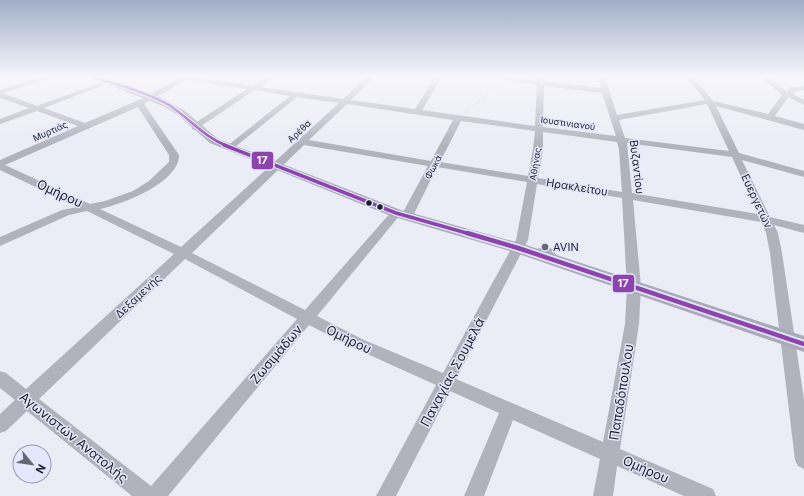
<svg xmlns="http://www.w3.org/2000/svg" width="804" height="496" font-family="Inter,sans-serif">
<rect width="100%" height="100%" fill="#eaecf6"/>
<g fill="none" stroke-linecap="round" stroke-linejoin="round">
<path stroke="#a9abb3" stroke-width="1.5" stroke-dasharray="0.5 2" stroke-linecap="butt" d="M466,112L471,106L484,99L493,83"/>
<path fill="#b0b2bc" fill-rule="evenodd" d="M41,77H53L3,93L37,106L105,81H109V83L44,108L85,123L148,96L180,77H195L253,86L266,77H274L261,87L343,99L367,77H374L351,100L415,109L435,77H442L422,110L535,126L537,85L488,77H511L537,81L538,77H544V81L601,88L598,77H605L617,115L705,100L686,77H693L713,101L768,114L782,95L761,77H769L787,92L791,87L804,86V90L796,91L793,94L804,100V105L788,97L775,116L804,124V130L716,106L739,153L804,171V177L742,160L770,217L804,225V233L774,225L778,233L782,253L804,399V469L798,466L795,460L770,253L766,233L761,222L633,200L641,287L639,324L620,449L713,489L716,496H684L617,466L613,496H593L600,459L513,420L484,496H464L499,413L450,391L396,496H376L436,385L354,348L309,325L168,496H132L27,411L6,431L0,433V414L15,400L0,388V371L6,373L26,389L174,254L87,211L69,215L0,246V237L62,210L77,207L0,170V160L78,126L37,111L0,124V119L29,108L0,98V90ZM186,80L247,89L192,125V129L195,130L255,90L290,96L227,146L225,148L230,151L297,97L339,103L181,247L100,209C123,204 179,183 179,155L144,104ZM544,86L602,93L616,136L543,127ZM347,104L453,120L431,161L309,140ZM707,104L729,151L625,138L619,120ZM138,107L169,155V162L149,181L133,191L105,201L90,204L5,165ZM461,121L535,131L533,149L528,176L440,162ZM543,132L617,142L619,149L622,192L538,178L543,149ZM627,143L732,157L758,214L632,193ZM304,145L428,166L401,216L407,219L413,216L437,167L527,182L516,240L443,373L364,340L317,316L400,215L401,213L400,211H392L305,310L192,253ZM537,184L622,198L627,287L625,324L603,442L456,379L528,240ZM185,259L297,319L151,486L39,399Z
M544,247L553,249L558,260L556,263H548L544,255L534,258L530,257L528,254L530,251Z"/>
<path fill="#a9abb6" fill-rule="evenodd" d="M88,77H102L160,97L185,111L218,139L401,210L523,244L804,336V352L513,252L391,216L210,143L178,115L163,106Z"/>
<defs>
<path id="bus-1-far2" d="M93,77C118,85 146,92 169,105C189,118 204,137 227,146"/>
<path id="bus-1-far1" d="M224,145L396,213L470,234"/>
<path id="bus-1" d="M467,233L518,248L804,344"/>
</defs>
<use href="#bus-1-far2" stroke="#e4e8fc" stroke-width="4.5"/>
<use href="#bus-1-far1" stroke="#e4e8fc" stroke-width="6"/>
<use href="#bus-1" stroke="#e4e8fc" stroke-width="8"/>
<use href="#bus-1-far2" stroke="#8e44ad" stroke-width="2.5"/>
<use href="#bus-1-far1" stroke="#8e44ad" stroke-width="3.5"/>
<use href="#bus-1" stroke="#8e44ad" stroke-width="4.5"/>
</g>
<linearGradient id="sky" x2="0" y2="1"><stop stop-color="#a0aec8"/><stop offset="0.52" stop-color="#f6f6fb"/><stop offset="1" stop-color="#f6f6fb" stop-opacity="0"/></linearGradient>
<rect width="804" height="147" fill="url(#sky)"/>
<g fill="#1e2029" stroke="#e4e8fc" stroke-width="1.5">
<circle cx="369" cy="203" r="3.5"/>
<circle cx="380" cy="207" r="3.5"/>
</g>
<circle fill="#656771" stroke="#e4e8fc" stroke-width="1.5" cx="545" cy="247" r="4"/>
<g text-anchor="middle" dominant-baseline="central" stroke-width="3" stroke-linejoin="round" paint-order="stroke">
<g font-size="9" fill="#1e2029" stroke="#e4e8fc">
<text transform="translate(568 123) rotate(8)">Ιουστινιανού</text>
<text transform="translate(50 131) rotate(-24)">Μυρτιάς</text>
<text transform="translate(299 131) rotate(-43)">Αρέθα</text>
<text transform="translate(535 164) rotate(-81)">Αθήνας</text>
<text transform="translate(433 167) rotate(-62)">Φωκά</text>
</g>
<g font-size="11" fill="#1e2029" stroke="#e4e8fc">
<text transform="translate(637 167) rotate(83)">Βυζαντίου</text>
<text transform="translate(577 187) rotate(9)">Ηρακλείτου</text>
<text transform="translate(757 201) rotate(65)">Ευεργετών</text>
<text transform="translate(138 296) rotate(-43)">Δεξαμενής</text>
</g>
<g font-size="11" fill="#1e2029" stroke="#e4e8fc" text-anchor="start">
<text x="553" y="247">AVIN</text>
</g>
<g font-size="13" fill="#1e2029" stroke="#e4e8fc">
<text transform="translate(60 193) rotate(25)">Ομήρου</text>
<text transform="translate(349 339) rotate(26)">Ομήρου</text>
<text transform="translate(276 354) rotate(-50)">Ζωσιμάδων</text>
<text transform="translate(452 372) rotate(-62)">Παναγίας Σουμελά</text>
<text transform="translate(621 392) rotate(-81)">Παπαδόπουλου</text>
<text transform="translate(74 437) rotate(39)">Αγωνιστών Ανατολής</text>
<text transform="translate(646 469) rotate(24)">Ομήρου</text>
</g>
</g>
<g stroke="#e4e8fc" stroke-width="1.5">
<rect x="251" y="151" width="23" height="19" rx="4" fill="#8e44ad"/>
<rect x="612" y="274" width="23" height="19" rx="4" fill="#8e44ad"/>
</g>
<g font-size="11" text-anchor="middle" font-weight="bold" fill="#fff">
<text x="262" y="164">17</text>
<text x="623" y="287">17</text>
</g>
<g transform="translate(32 464) rotate(119)"><circle r="19" fill="#e4e8fc" stroke="#9598a8"/>
<path d="M0-3L7 15L0 10L-7 15Z" fill="#656771"/>
<text y="-6" font-size="11" font-weight="bold" text-anchor="middle" fill="#1e2029">N</text>
</g>
</svg>
